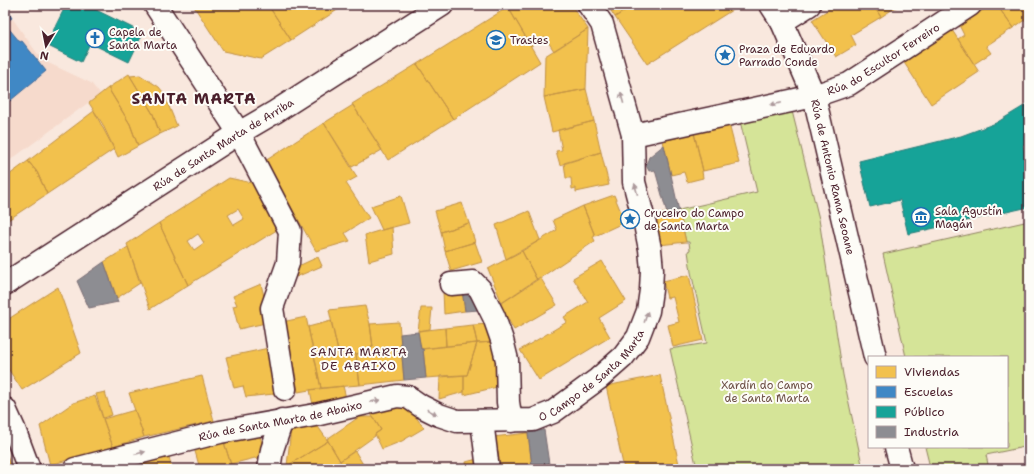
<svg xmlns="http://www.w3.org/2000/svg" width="1034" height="474" font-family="'Shantell Sans',sans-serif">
<rect width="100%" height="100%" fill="#f9e8de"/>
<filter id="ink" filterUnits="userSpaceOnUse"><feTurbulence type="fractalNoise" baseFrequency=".025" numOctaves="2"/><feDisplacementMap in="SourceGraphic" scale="8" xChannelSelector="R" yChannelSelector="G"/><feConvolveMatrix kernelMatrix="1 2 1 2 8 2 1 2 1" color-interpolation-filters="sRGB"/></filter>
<g filter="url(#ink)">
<path fill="#f6dacc" d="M5,8L42,60L91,83L100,94L5,164Z"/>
<path fill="#d5e498" stroke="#908262" d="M792,111L819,219L843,375L863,469H697L670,349L707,343L691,272L688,251L690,250L689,242H686L679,210L757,192L740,121Z
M1029,221V446L986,455L989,469H932L930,467L925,447H1007V357H906L883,254Z"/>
<path fill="#f2c14e" stroke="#c09044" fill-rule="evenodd" d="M193,5H268L291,40L261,59L223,51Z
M268,5H345L291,40Z
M510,5H571L588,29L554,51L545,37L531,46L508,7Z
M607,5H634L615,17Z
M634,5H649L652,8L657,5H740L647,64L615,17Z
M836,5H873L881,17L851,35L856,45L836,57L812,20Z
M873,5H899L881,17Z
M986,5H997L1013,28L986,46L991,53L974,64L958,39L964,35L959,25L985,9L984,6Z
M997,5H1029V17L1013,28Z
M508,7L540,62L453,119L417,64Z
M588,29L586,89L544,97L545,56Z
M952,30L979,72L931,104L903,61Z
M417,64L453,119L388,160L352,104Z
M129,74L153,114L160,134L138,146L130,124L108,88Z
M140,75L159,87L163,92L177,126L160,134L153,114L130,76Z
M108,88L130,124L138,146L118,157L102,123L89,103Z
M586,89L594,121L552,132L544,97Z
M353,105L382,150L352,167L324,123Z
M94,111L114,149L47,194L37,172L28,161Z
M594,121L601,152L560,165L556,151L562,150L558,130Z
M324,123L357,177L346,183L369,218L345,233L350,241L316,251L265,161Z
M729,124L739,163L703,171L694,133Z
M694,133L703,171H702L703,178L687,182L684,172L671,175L663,141Z
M601,152L609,185L576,192V188L572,189L571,178H566L564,163Z
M28,161L37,172L47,194L5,222V178Z
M229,178L252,183L280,228L188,285L159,223ZM238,209L244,219L234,225L228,215ZM198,234L204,243L194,250L188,241Z
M614,195L625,222L595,236L583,206Z
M401,196L409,223L382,230L371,206Z
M462,203L469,223L441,232L435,211Z
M583,206L595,236L593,237L595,241L537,280L522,251L557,230L553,220Z
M529,211L540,240L506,259L496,225Z
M679,211L686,242L659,245L652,215Z
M159,223L188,285L150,309L127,244Z
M469,223L475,242L445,251L441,232Z
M392,227L394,254L369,261L365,235Z
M475,242L482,262L451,271L445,251Z
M128,247L140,283L117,298L104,262Z
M522,251L537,280L502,303L488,269Z
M318,257L322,266L296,277L292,269Z
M602,261L626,301L599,318L610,337L539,380L520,350L567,322L564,317L588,302L573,278Z
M689,275L703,340L673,347L668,325L679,322L673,297L667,298L663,281Z
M540,277L557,305L514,330L500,304Z
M261,284L270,322L239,329L233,306L237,305L233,296Z
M58,287L81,353L22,390L5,364V339L10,318Z
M462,290L465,311L444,314L443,291Z
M365,306L370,324L373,347H370L371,352L339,356L329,310Z
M421,308H432L430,329L418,331Z
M306,317L321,388L298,392L294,367H290L282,322Z
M331,321L339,356L356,354L360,385L321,388L308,327Z
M399,322L404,380L360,385L356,354L371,352L370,347H373L370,324Z
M490,324L496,342L477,343L473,325Z
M473,325L477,343L446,346L445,328Z
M445,328L446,346L421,349L418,331Z
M496,342L497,387L464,395V375H467L477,343Z
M477,343L467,375L426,378L423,349Z
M269,348L283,393L246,397L243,386L234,388L226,357Z
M464,375V392L439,399L440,376Z
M660,375L680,469H624L606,386Z
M202,376L214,421L144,437L129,393Z
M343,386L346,398L313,405L310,390Z
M105,392L112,415L103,418L96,394Z
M95,396L113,447L50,465L40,426L73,403Z
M404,401L424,428L402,441L382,449L375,434L381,430L368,409Z
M135,410L144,437L113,447L103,419Z
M359,417H373L381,430L375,434V436L340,461L327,439Z
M314,421L328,441L287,466L291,429Z
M528,433L532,466L497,469L493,437Z
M260,436L265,453L261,463L255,458L231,464L224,443Z
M223,438L232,469H200L193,444Z
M328,441L340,461L326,469H289L287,466Z
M5,449L11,469H5Z
M355,451L364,466L358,469H344L340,461Z
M168,453L172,469H129L128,464Z
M477,459L482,469H467L466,462Z"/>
<path fill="#3f88c5" stroke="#426897" d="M5,8L12,18L5,23Z
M5,24L20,42L22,41L46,71L5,105Z"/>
<path fill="#17a398" stroke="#267b77" d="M66,5H86L143,33L129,62L90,43L81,62L46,45Z
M1029,103V142L1023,145L1029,173V207L908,234L900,200L870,207L859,161L961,136L996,123Z"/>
<path fill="#8d8d92" stroke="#796c73" d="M664,145L671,175L679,211L667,213L655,170L649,171L646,165L649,157Z
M104,262L118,302L89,308L77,281Z
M462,290H474L479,310L465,311Z
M418,332L421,349H423L426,378L404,380L400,334Z
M544,430L549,464L532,466L528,433Z"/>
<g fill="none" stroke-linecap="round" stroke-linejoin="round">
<defs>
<g id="street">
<path d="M155,5L239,133L290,231L288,263L272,308L285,389"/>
<path id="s1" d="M771,5L782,22L814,96L875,357"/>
<path d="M782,22L809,5"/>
<path id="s2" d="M633,135L814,96L849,84L970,5"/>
<path d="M451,284L473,282L480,289L494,317L502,340L507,360L508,402L511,421"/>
<path d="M5,409L14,429L29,469"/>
<path d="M482,421L488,469"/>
<path d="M896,447L902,469"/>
<path id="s3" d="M75,469L220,432L315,415L397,396L408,397L421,406L439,415L457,421L533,420L553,412L598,379L623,357L638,337L648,311L651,290L652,270L650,249L645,224L634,182L633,135L602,24L589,5"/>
<path d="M269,469L272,450L282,420"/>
</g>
<g id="secondary">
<path id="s4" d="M5,284L239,133L275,112L442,5"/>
</g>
</defs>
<use href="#street" stroke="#4a1f2b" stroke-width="25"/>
<use href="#secondary" stroke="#4a1f2b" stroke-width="25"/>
<use href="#street" stroke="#fdfcf7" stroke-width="22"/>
<use href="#secondary" stroke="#fdfcf7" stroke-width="22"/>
</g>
<defs><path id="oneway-solid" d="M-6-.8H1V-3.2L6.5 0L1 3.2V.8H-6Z"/></defs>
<g fill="#ac999b">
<use href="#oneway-solid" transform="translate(622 98) rotate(-106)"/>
<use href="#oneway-solid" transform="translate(776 104) rotate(168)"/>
<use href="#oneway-solid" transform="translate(636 189) rotate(-105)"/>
<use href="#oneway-solid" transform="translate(646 317) rotate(-72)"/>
<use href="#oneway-solid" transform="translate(375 401) rotate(-13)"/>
<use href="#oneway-solid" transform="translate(432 412) rotate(27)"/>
<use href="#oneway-solid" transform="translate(140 453) rotate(-14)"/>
</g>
</g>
<defs>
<symbol id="church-ring" viewBox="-11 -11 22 22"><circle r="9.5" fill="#fdfcf7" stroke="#1f6fb2" stroke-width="1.5"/><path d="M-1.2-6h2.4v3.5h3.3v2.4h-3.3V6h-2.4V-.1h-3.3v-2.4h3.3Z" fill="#1f6fb2"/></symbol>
<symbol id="school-ring" viewBox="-11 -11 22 22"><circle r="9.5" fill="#fdfcf7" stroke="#1f6fb2" stroke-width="1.5"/><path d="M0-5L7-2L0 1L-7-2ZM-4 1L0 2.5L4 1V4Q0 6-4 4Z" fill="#1f6fb2"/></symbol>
<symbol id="sight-ring" viewBox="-11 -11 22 22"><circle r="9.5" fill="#fdfcf7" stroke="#1f6fb2" stroke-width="1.5"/><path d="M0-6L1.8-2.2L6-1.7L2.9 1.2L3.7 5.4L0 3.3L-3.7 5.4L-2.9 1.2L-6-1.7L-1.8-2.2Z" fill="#1f6fb2"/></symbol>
<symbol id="museum-ring" viewBox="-11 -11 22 22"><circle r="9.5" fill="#fdfcf7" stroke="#1f6fb2" stroke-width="1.5"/><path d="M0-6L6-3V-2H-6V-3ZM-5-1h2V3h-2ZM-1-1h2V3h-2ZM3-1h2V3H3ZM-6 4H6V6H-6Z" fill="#1f6fb2"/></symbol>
</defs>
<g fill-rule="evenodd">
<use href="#church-ring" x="84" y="27" width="22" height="22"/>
<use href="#school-ring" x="485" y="29" width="22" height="22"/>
<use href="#sight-ring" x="714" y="44" width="22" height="22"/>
<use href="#museum-ring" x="910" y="206" width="22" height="22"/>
<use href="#sight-ring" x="619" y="208" width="22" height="22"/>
</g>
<g text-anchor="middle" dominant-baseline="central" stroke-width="4" stroke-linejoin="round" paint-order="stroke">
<g font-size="11" fill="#4a1f2b" stroke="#fdfcf7" text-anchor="start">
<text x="109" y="32">Capela de<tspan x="109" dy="13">Santa Marta</tspan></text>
<text x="510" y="40">Trastes</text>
<text x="739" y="49">Praza de Eduardo<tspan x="739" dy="13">Parrado Conde</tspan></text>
<text x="935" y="211">Sala Agustín<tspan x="935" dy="13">Magán</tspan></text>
<text x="644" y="213">Cruceiro do Campo<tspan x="644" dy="13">de Santa Marta</tspan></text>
</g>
<g font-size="11" fill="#4a1f2b" stroke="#fdfcf7">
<text stroke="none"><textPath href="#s2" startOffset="264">Rúa do Escultor Ferreiro</textPath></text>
<text stroke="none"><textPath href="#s4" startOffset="259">Rúa de Santa Marta de Arriba</textPath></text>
<text stroke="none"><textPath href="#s1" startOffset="184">Rúa de Antonio Rama Seoane</textPath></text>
<text stroke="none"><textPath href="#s3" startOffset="547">O Campo de Santa Marta</textPath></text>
<text stroke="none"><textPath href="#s3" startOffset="211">Rúa de Santa Marta de Abaixo</textPath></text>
</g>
<g font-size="11" fill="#6d5046" stroke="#fdfcf7">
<text x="767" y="385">Xardín do Campo<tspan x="767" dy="13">de Santa Marta</tspan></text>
</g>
<g font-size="12" letter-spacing="1" fill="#4a1f2b" stroke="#fdfcf7">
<text x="359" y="352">SANTA MARTA<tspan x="359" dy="14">DE ABAIXO</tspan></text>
</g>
<g font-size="15" font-weight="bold" letter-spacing="1" fill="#4a1f2b" stroke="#fdfcf7">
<text x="194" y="99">SANTA MARTA</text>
</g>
</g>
<rect width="1034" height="474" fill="none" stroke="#fdfcf7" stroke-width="20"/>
<rect x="10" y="10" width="1014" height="454" fill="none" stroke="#4a1f2b" stroke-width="1.5" filter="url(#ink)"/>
<rect x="868" y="356" width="140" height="92" fill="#fdfcf7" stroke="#b5a4a5"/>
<rect x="876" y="366" width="20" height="12" fill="#f2c14e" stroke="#b5a4a5"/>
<text x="904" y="376" font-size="12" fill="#4a1f2b">Viviendas</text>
<rect x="876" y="386" width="20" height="12" fill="#3f88c5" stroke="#b5a4a5"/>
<text x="904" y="396" font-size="12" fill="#4a1f2b">Escuelas</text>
<rect x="876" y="406" width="20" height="12" fill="#17a398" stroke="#b5a4a5"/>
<text x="904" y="416" font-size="12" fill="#4a1f2b">Público</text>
<rect x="876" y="426" width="20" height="12" fill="#8d8d92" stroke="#b5a4a5"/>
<text x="904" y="436" font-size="12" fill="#4a1f2b">Industria</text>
<g transform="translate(46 46) rotate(190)" stroke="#fdfcf7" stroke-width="3" paint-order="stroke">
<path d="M0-3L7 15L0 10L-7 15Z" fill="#4a1f2b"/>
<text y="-6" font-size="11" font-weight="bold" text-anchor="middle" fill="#4a1f2b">N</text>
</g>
</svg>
